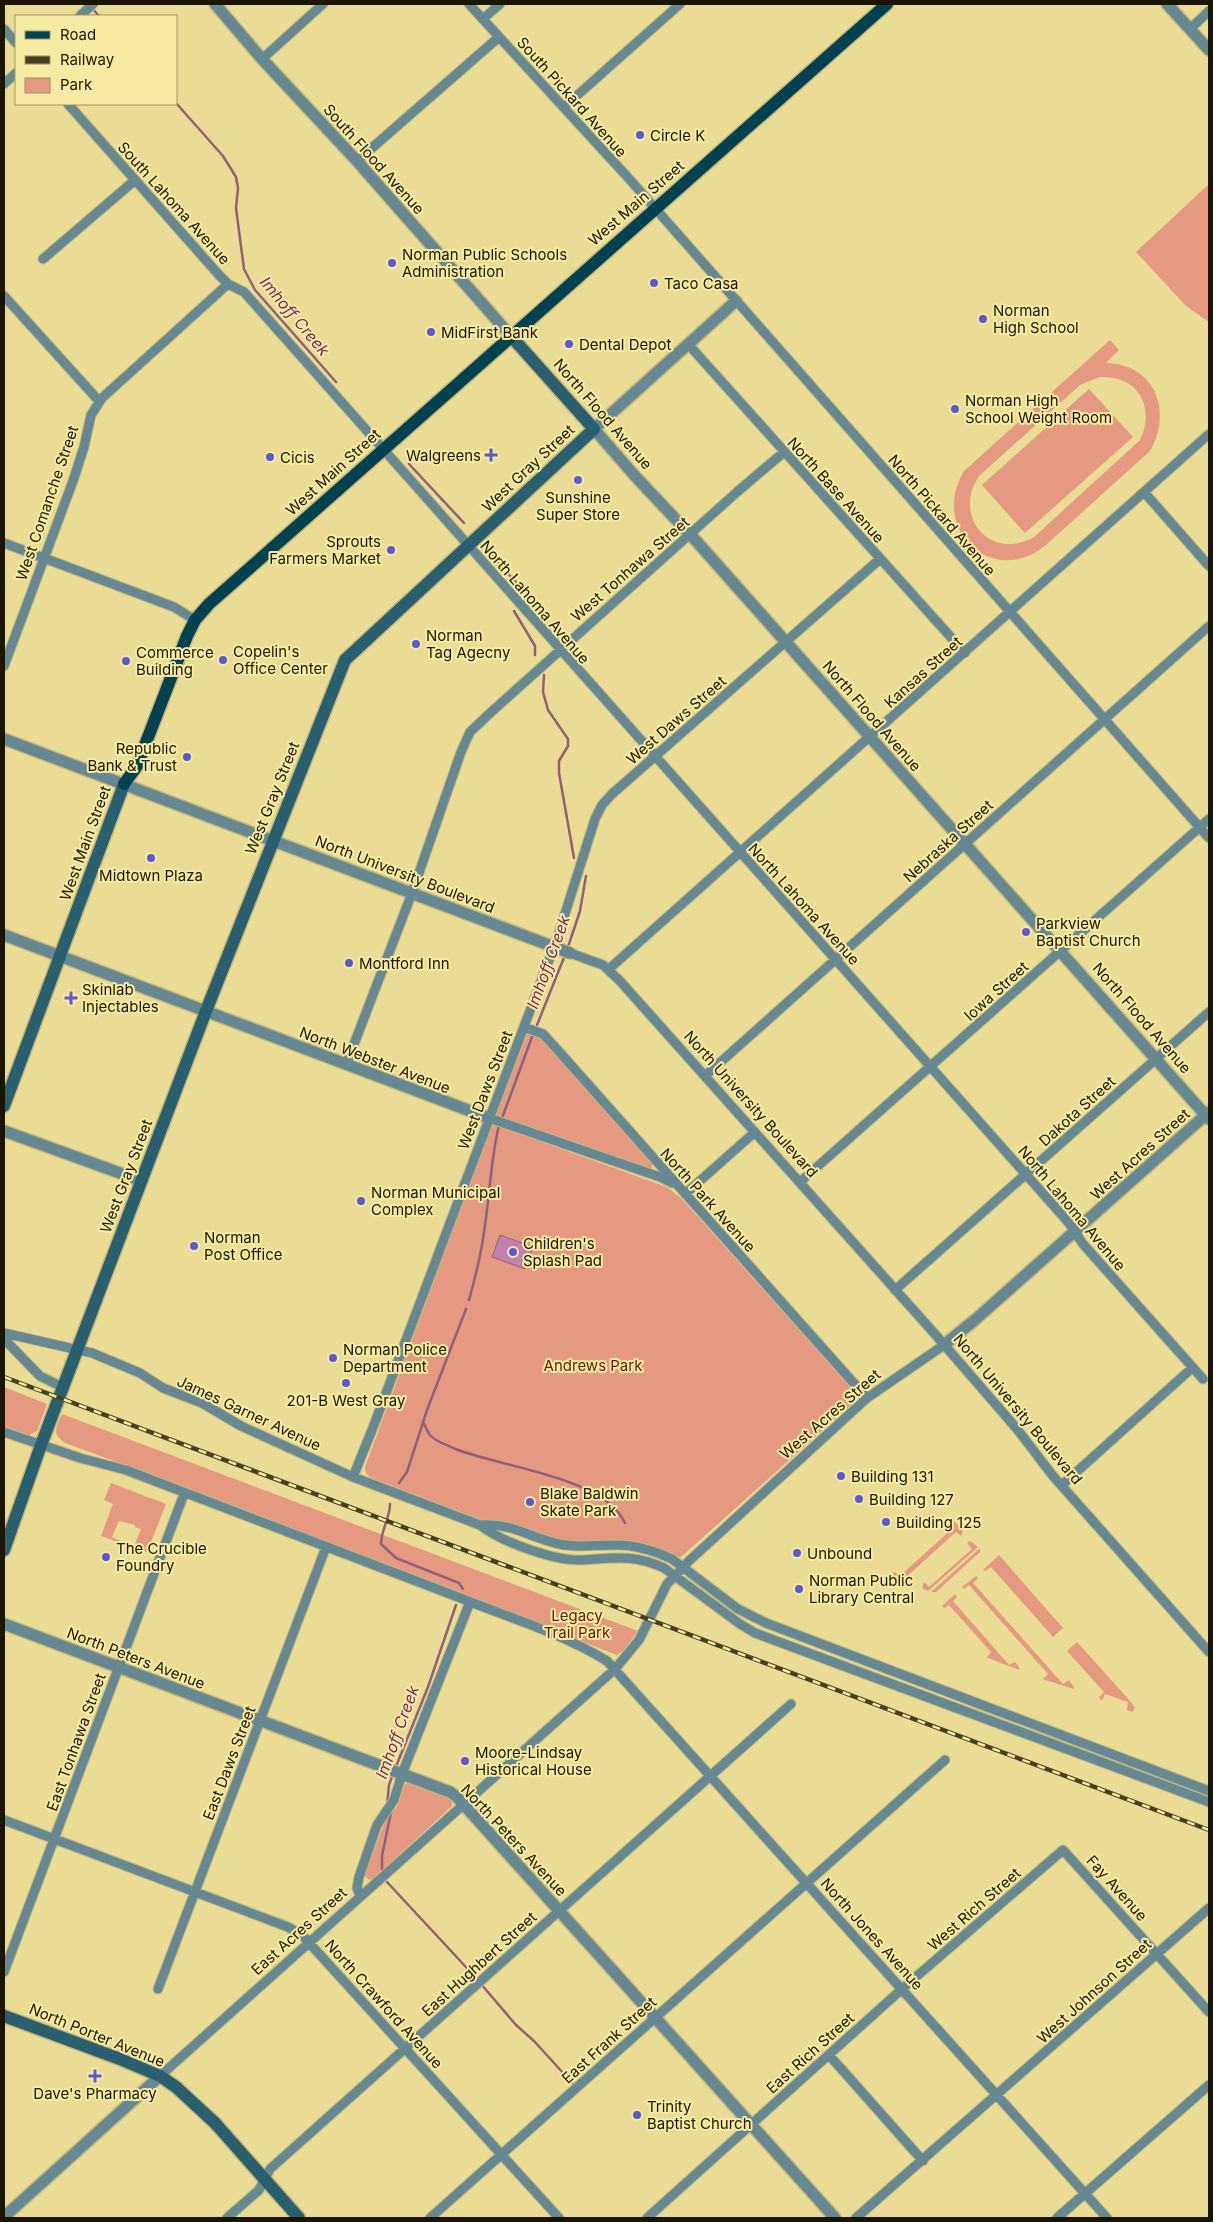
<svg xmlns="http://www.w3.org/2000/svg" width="1213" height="2222" font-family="Inter,sans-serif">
<rect width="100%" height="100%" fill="#eadc95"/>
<path fill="#e59980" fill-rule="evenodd" d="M1209,184V322L1186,306L1136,252Z
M1110,340L1119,350L1106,363C1155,364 1173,411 1150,451L1046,545C992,589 929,529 964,471ZM1100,377C1138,375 1156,407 1140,440L1034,537C990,562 952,516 979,476L1080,385Z
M1089,389L1133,437L1025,533L982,485Z
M527,1034L538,1037L547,1044L652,1163V1170L496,1115Z
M495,1125L667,1187L682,1199L854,1391L852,1404L681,1557H676L664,1552L569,1543L501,1523L482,1520L371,1478L366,1473L365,1467L491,1127Z
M4,1387L47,1404L37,1431L29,1435L4,1426Z
M62,1414L638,1631L623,1651L617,1655L195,1493L163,1479L65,1443C51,1433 56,1428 62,1414Z
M111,1483L166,1504L147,1552L134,1547L141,1529L135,1527V1525L119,1521L112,1537L119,1540L118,1542L101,1536L113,1504L104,1500Z
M954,1521L963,1531L961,1536L956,1532L905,1578L908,1583L895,1578L893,1573L895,1572L900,1576L953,1528L949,1523Z
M970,1541L978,1547L928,1591L922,1588L924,1582L929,1587L972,1549L967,1543Z
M980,1548V1552L936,1592H931Z
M999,1555L1063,1628L1053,1637L991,1567L985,1571L983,1570Z
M976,1576L978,1578L973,1583L1063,1684L1069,1680L1074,1687V1689L1045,1680L1043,1679L1048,1674L969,1585L964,1589L962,1587Z
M955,1594L957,1597L953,1601L1009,1665L1015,1662L1019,1667V1670L988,1658L987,1657L991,1652L949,1605L944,1608L942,1606Z
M1077,1642L1131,1702L1135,1708L1132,1712L1127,1710L1128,1702L1105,1694L1102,1701L1099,1697L1104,1692L1067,1651Z
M409,1783L446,1797L452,1802V1806L373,1879L369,1880L365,1876V1873L387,1816L397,1807L405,1784Z"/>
<path fill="#c281ae" stroke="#90617a" d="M500,1235L533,1247L525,1269L492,1257Z"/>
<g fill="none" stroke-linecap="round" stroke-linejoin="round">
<path stroke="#90617a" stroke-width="2.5" d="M92,8L99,16
M176,103L223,156L236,177L238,188L236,208L244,269L255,290L336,382
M409,464L464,523
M487,550L522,589L524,593
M514,611L535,646V655
M544,675L543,692L548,710L568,739V746L559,761V773L574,858
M568,947L580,911L586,876
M537,1025L565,955
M502,1118L532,1037
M469,1300C476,1275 482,1251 485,1225C490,1192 491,1158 499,1125
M423,1421C425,1426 427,1431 430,1435C436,1442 445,1444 453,1448C498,1467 604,1476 625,1523
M399,1483L407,1472L427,1410L466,1309
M390,1504C390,1518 381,1530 381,1544L396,1558L459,1583L463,1589
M395,1769L428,1687L456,1605
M387,1805L389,1785L393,1774
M382,1869V1856L391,1812L390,1810
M387,1882L478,1980
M481,1984L516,2025L534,2041L575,2086"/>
<defs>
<path id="minor" d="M469,4L632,182L1209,838
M80,16L93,4
M483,19L500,4
M4,29L16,43
M1190,29L1209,11
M262,59L323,4
M4,84L16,73
M68,104L219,275L228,284L244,292L1069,1223L1083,1244L1203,1379
M564,107L680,4
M357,161L499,37
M43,259L134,181
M4,296L99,401
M688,344L965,653
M1144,492L1209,566
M4,543L174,607L195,620
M4,666L73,481L84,447L91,415L102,398L228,284
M570,953L603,965L620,981L934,1333L1017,1429L1053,1476L1209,1652
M609,969L1209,434
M524,1027L543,1034L554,1046L867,1398
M346,1065L412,893L461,752L470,732L489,714L737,492L784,452
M705,1076L1209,626
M489,1118L660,1177L672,1183
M800,1182L1209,819
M685,1194L755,1132
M895,1290L1209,1012
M4,1333L92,1353L140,1373L163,1388L202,1403L241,1426L353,1477L480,1525C501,1542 555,1561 581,1560C613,1558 634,1554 664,1568L740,1624L755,1633L1209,1802
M4,1339L40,1376L64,1388
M4,1432L80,1458L126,1470C236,1513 348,1554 458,1597C507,1617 562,1633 607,1661L1107,2218
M353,1477L374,1425L557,939L595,819L602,805L612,794L880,559
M1062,1485L1192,1368
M480,1525C509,1522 532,1538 559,1544C577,1548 594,1545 613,1545C634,1544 653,1550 672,1559L738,1609L766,1623L1209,1791
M4,1820L288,1927L302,1935L559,2218
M360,1896L357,1888L359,1877L377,1825L394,1800L402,1774L470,1602
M4,1972L184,1494
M158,1989L326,1547
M829,2055L923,2161
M160,2076L615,1669L639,1640L667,1584L690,1560L867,1398L944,1345
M227,2218L259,2190L270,2169L791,1704
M430,2218L945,1760
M647,2218L902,1989L1063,1850L1209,2012
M856,2218L1209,1908
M1057,2218L1209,2085"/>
<path id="tertiary" d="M215,4L262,59L357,161L510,335
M1167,4L1209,50
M736,301L594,429L635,476L698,543L1209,1119
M4,739L570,953
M4,935L489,1118
M4,1131L142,1181
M944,1345L976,1319L1209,1112
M4,1624L402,1774L450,1792L457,1797L835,2218
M4,2217L160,2076"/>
<path id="secondary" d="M4,1106L124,784
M4,1550L41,1445L206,1011L345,660L594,429L510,335
M4,2016L120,2059L160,2076L176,2087L215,2123L299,2218"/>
<path id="primary" d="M124,784L137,766L187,636L195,620L209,604L887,4"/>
</defs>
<use href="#minor" stroke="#c5b87a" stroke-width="11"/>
<use href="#tertiary" stroke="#c5b87a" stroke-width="14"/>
<use href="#secondary" stroke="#c5b87a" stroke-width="15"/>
<use href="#primary" stroke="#c5b87a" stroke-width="15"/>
<use href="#minor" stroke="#668892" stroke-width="9"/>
<use href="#tertiary" stroke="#668892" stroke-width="11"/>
<use href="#secondary" stroke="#295f6f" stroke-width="12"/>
<use href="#primary" stroke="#014150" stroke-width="12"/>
<defs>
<path id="rail" d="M4,1377L1209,1830"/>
</defs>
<use href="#rail" stroke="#474020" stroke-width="4.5"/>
<use href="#rail" stroke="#f7eaa2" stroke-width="2.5" stroke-dasharray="8" stroke-linecap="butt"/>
</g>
<g fill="#5a59d0" stroke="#f7eaa2" stroke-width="2">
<circle cx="640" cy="135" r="5"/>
<circle cx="392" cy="263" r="5"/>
<circle cx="654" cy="283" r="5"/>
<circle cx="983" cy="319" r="5"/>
<circle cx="431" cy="332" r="5"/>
<circle cx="569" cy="344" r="5"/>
<circle cx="955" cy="409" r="5"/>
<path d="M488.5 447.5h5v5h5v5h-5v5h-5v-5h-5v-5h5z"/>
<circle cx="270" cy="457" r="5"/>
<circle cx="578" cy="480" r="5"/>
<circle cx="391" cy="550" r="5"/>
<circle cx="416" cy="644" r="5"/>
<circle cx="223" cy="660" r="5"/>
<circle cx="126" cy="661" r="5"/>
<circle cx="187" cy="757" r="5"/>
<circle cx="151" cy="858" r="5"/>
<circle cx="1026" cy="932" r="5"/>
<circle cx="349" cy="963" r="5"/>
<path d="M68.5 990.5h5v5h5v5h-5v5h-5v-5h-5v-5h5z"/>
<circle cx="361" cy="1201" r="5"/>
<circle cx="194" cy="1246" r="5"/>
<circle cx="513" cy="1252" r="5"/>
<circle cx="333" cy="1358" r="5"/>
<circle cx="346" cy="1383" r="5"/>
<circle cx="841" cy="1476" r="5"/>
<circle cx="859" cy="1499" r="5"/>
<circle cx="530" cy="1502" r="5"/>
<circle cx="886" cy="1522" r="5"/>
<circle cx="797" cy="1553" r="5"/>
<circle cx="106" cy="1557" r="5"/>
<circle cx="799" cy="1589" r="5"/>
<circle cx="465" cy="1761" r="5"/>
<path d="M92.5 2068.5h5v5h5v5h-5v5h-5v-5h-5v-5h5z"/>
<circle cx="637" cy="2115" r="5"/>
</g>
<g text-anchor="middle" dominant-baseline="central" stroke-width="4" stroke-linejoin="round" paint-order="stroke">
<g font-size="15" fill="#1b1500" stroke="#f7eaa2">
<text transform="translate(572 97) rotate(48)">South Pickard Avenue</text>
<text transform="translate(374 159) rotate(48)">South Flood Avenue</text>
<text transform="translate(174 203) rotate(48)">South Lahoma Avenue</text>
<text transform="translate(636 203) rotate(-41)">West Main Street</text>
<text transform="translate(603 414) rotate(49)">North Flood Avenue</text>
<text transform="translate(528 468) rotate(-43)">West Gray Street</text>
<text transform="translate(333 472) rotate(-42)">West Main Street</text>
<text transform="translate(836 490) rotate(48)">North Base Avenue</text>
<text transform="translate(47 503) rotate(-71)">West Comanche Street</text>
<text transform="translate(942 515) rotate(49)">North Pickard Avenue</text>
<text transform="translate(630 569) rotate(-41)">West Tonhawa Street</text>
<text transform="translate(535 602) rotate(49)">North Lahoma Avenue</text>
<text transform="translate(923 672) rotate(-42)">Kansas Street</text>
<text transform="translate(872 716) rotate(49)">North Flood Avenue</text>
<text transform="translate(676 720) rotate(-41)">West Daws Street</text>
<text transform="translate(272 798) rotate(-68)">West Gray Street</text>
<text transform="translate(948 841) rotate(-42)">Nebraska Street</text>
<text transform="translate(85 843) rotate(-70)">West Main Street</text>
<text transform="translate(405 874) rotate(21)">North University Boulevard</text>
<text transform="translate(804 904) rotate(48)">North Lahoma Avenue</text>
<text transform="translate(996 991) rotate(-42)">Iowa Street</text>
<text transform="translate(1142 1018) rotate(49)">North Flood Avenue</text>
<text transform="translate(375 1060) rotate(21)">North Webster Avenue</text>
<text transform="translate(485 1090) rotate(-69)">West Daws Street</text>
<text transform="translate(751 1104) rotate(48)">North University Boulevard</text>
<text transform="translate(1077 1111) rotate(-42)">Dakota Street</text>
<text transform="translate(1140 1154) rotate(-42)">West Acres Street</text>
<text transform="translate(126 1176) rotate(-69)">West Gray Street</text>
<text transform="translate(708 1200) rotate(48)">North Park Avenue</text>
<text transform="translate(1072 1208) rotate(50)">North Lahoma Avenue</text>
<text transform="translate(1018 1409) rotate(50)">North University Boulevard</text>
<text transform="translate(249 1413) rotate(25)">James Garner Avenue</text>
<text transform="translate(830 1414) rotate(-41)">West Acres Street</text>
<text transform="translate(136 1658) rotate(21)">North Peters Avenue</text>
<text transform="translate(76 1742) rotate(-70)">East Tonhawa Street</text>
<text transform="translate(229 1763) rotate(-69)">East Daws Street</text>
<text transform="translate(514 1840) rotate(47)">North Peters Avenue</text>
<text transform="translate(1117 1888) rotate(48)">Fay Avenue</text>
<text transform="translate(974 1909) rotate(-41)">West Rich Street</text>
<text transform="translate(299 1931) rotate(-42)">East Acres Street</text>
<text transform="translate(872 1934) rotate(48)">North Jones Avenue</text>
<text transform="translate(479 1964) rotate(-42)">East Hughbert Street</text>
<text transform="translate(1094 1991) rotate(-42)">West Johnson Street</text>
<text transform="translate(384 2004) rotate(48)">North Crawford Avenue</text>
<text transform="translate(97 2035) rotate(22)">North Porter Avenue</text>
<text transform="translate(609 2040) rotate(-42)">East Frank Street</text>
<text transform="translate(810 2053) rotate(-42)">East Rich Street</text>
</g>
<g font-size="15" fill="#1b1500" stroke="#f7eaa2" text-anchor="start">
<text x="650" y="135">Circle K</text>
<text x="402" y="254">Norman Public Schools<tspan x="402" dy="17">Administration</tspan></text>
<text x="664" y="283">Taco Casa</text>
<text x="993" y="310">Norman<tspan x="993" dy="17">High School</tspan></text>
<text x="441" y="332">MidFirst Bank</text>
<text x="579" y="344">Dental Depot</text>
<text x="965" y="400">Norman High<tspan x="965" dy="17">School Weight Room</tspan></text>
<text x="481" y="455" text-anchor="end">Walgreens</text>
<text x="280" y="457">Cicis</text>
<text x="578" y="497" text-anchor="middle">Sunshine<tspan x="578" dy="17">Super Store</tspan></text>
<text x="381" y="541" text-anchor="end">Sprouts<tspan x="381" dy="17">Farmers Market</tspan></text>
<text x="426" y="635">Norman<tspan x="426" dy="17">Tag Agecny</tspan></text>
<text x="233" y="651">Copelin's<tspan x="233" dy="17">Office Center</tspan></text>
<text x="136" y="652">Commerce<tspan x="136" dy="17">Building</tspan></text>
<text x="177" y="748" text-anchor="end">Republic<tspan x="177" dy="17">Bank &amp; Trust</tspan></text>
<text x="151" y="875" text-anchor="middle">Midtown Plaza</text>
<text x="1036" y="923">Parkview<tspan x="1036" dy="17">Baptist Church</tspan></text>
<text x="359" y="963">Montford Inn</text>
<text x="82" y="989">Skinlab<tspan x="82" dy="17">Injectables</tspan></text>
<text x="371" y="1192">Norman Municipal<tspan x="371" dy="17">Complex</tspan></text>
<text x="204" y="1237">Norman<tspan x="204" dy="17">Post Office</tspan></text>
<text x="523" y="1243">Children's<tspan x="523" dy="17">Splash Pad</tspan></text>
<text x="343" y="1349">Norman Police<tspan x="343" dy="17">Department</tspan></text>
<text x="346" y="1400" text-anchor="middle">201-B West Gray</text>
<text x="851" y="1476">Building 131</text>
<text x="540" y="1493">Blake Baldwin<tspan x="540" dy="17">Skate Park</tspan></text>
<text x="869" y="1499">Building 127</text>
<text x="896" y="1522">Building 125</text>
<text x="116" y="1548">The Crucible<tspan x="116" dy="17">Foundry</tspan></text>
<text x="807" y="1553">Unbound</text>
<text x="809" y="1580">Norman Public<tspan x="809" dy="17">Library Central</tspan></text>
<text x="475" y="1752">Moore-Lindsay<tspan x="475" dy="17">Historical House</tspan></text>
<text x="95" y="2093" text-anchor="middle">Dave's Pharmacy</text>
<text x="647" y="2106">Trinity<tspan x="647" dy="17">Baptist Church</tspan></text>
</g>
<g font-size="15" fill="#611d03" stroke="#f7eaa2">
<text x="593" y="1365">Andrews Park</text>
<text x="577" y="1615">Legacy<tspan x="577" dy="17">Trail Park</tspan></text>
</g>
<g font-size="16" font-style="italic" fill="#782964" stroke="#f7eaa2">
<text transform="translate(295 316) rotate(50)">Imhoff Creek</text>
<text transform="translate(548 962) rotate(-70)">Imhoff Creek</text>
<text transform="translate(397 1732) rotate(-70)">Imhoff Creek</text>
</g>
</g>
<rect width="1213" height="2222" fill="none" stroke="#1b1500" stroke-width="10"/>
<rect x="15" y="15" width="162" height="90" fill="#f7eaa2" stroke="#9f9561"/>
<rect x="25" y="31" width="25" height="8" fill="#014150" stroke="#9f9561"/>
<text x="60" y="40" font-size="15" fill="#1b1500">Road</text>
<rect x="25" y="56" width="25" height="8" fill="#474020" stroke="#9f9561"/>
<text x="60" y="65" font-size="15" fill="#1b1500">Railway</text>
<rect x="25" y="78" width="25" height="15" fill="#e59980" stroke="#9f9561"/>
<text x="60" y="90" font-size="15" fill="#1b1500">Park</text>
</svg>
